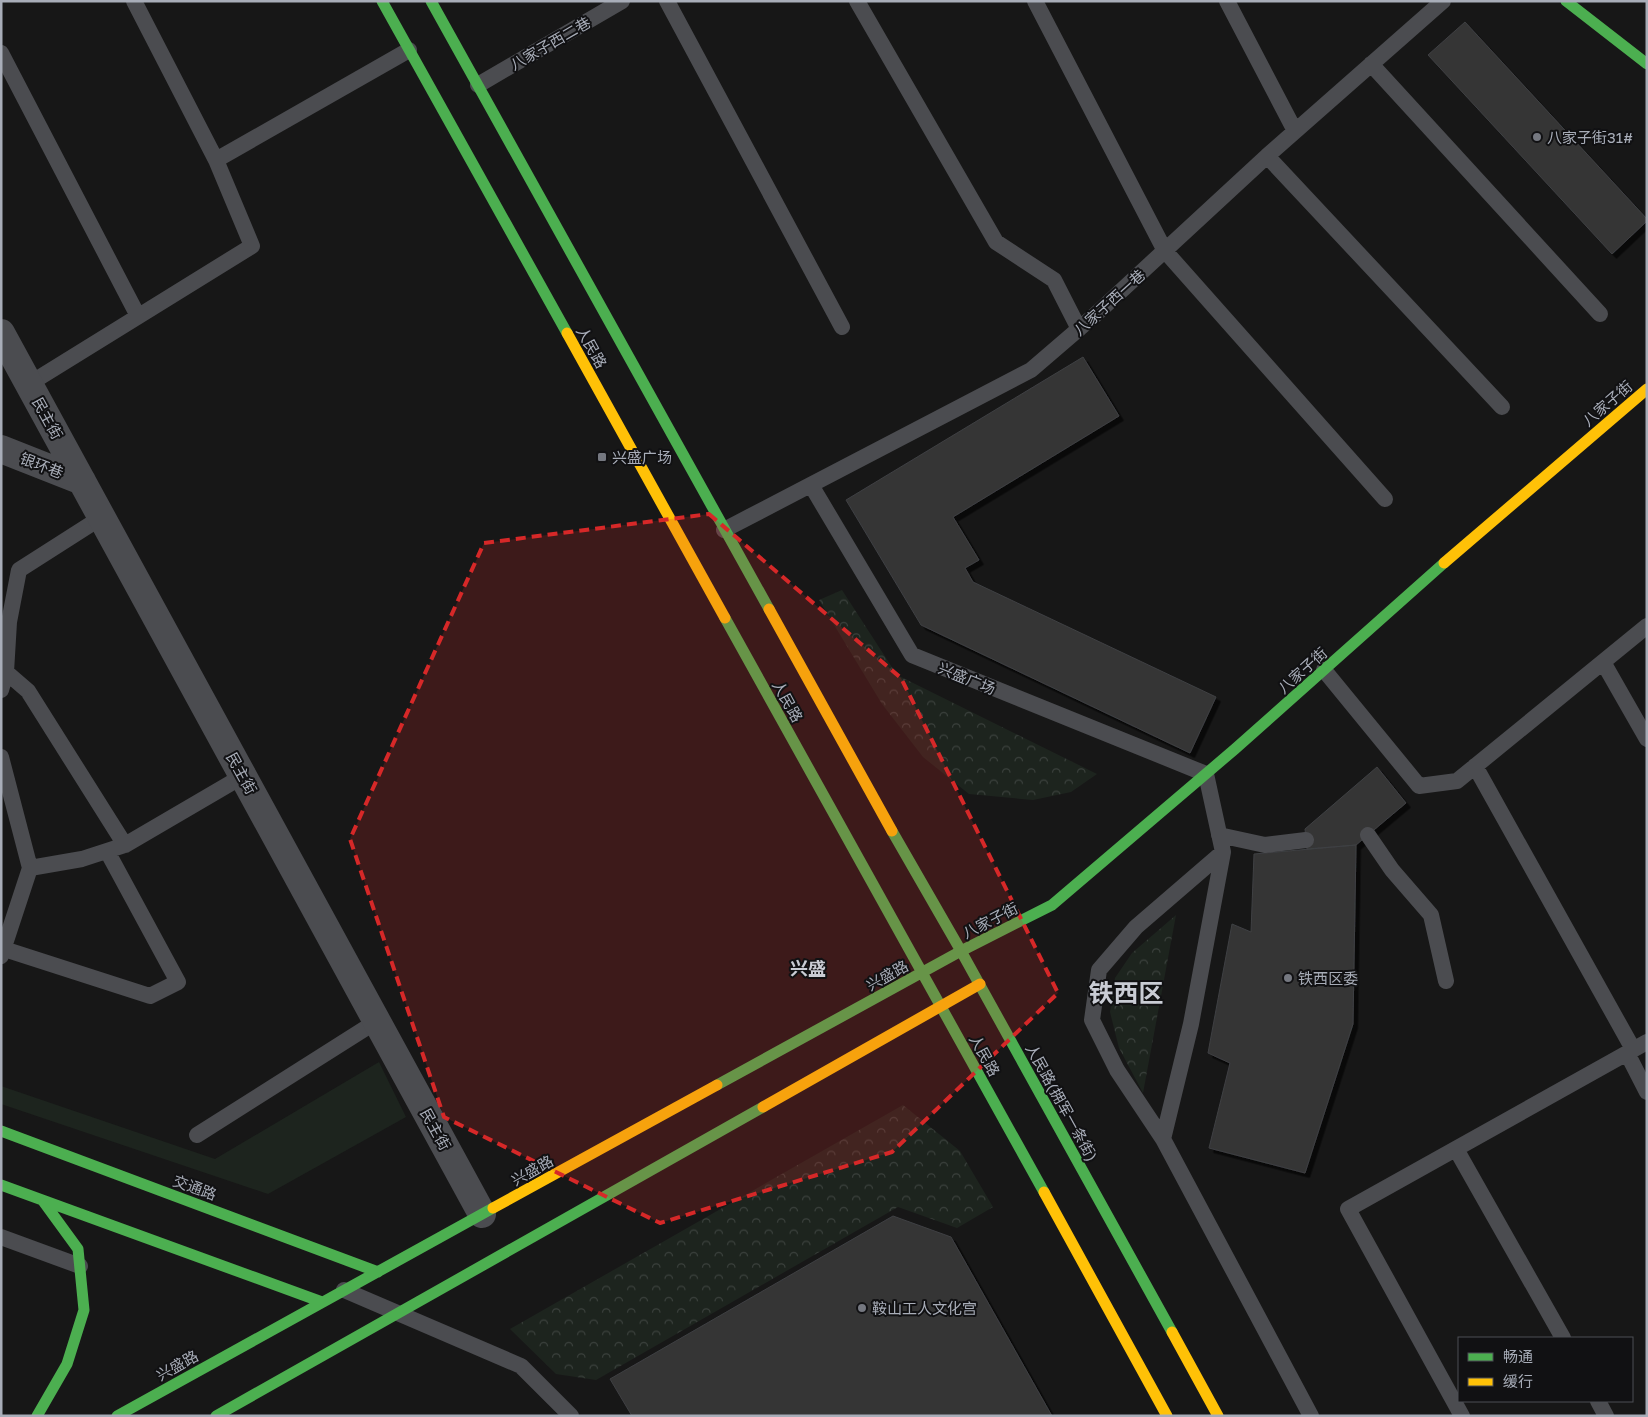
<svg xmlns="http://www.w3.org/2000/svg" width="1648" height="1417" font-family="'Golos Text','Noto Sans SC',sans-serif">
<defs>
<pattern id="forest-crowns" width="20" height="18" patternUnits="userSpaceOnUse" patternTransform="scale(1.25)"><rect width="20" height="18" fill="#1d241e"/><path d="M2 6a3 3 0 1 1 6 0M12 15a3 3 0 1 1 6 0" fill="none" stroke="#3b413d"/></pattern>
<filter id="shadow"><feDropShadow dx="4.5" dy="4.5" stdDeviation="0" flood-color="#0009"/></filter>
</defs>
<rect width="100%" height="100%" fill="#171717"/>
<path fill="#1d241e" d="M379,1062L406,1117L268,1194L1,1104V1086L215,1159Z"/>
<path fill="url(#forest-crowns)" d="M842,590L897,675L1097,774L1071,792L1033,800L969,794L923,757L882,704L819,600Z
M1176,915L1143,1093L1119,1048L1110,1012L1115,978L1132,953Z
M903,1105L960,1151L993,1207L957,1228L898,1207L596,1380L556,1374L510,1329Z"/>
<path fill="#353536" stroke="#3f4043" filter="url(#shadow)" d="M1465,22L1647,219V221L1612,254L1428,55Z
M1083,357L1119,416L953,517L979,560L965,568L973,582L1216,697L1190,753L921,625L846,500Z
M1377,767L1406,803L1356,845L1307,849L1305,829Z
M1356,845L1353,1024L1305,1173L1209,1148L1230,1063L1208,1053L1232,924L1251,932L1254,854Z
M893,1216L951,1237L1052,1416H632L610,1379Z"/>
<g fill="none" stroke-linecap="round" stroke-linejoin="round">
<path stroke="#4b4c50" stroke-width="16" d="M134,1L216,160
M667,1L842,327
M857,1L996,242L1054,280L1079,329
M1035,1L1165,251L1385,499
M1227,1L1295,131
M1,53L138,316
M1371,64L1600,314
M478,85L622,1
M1267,156L1502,407
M29,384L252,246L216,160L409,50
M811,485L912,655L1206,774L1223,852L1191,1024L1163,1139
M724,530L1031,370L1095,315L1267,156L1443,1
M1603,662L1647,739
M1324,670L1419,786L1457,781L1647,626
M6,672L28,691L125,845
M1,690L6,672L9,622L19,570L102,517
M1,757L30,868
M1475,766L1633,1049
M1219,835L1265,845L1306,840
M1368,835L1392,870L1431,915L1446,981
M1223,852L1136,927L1099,970L1092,1020L1117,1070L1163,1139L1311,1416
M4,949L150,996L178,982L107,851
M1,956L30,868L82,859L125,845L243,776
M1627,1053L1647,1092
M197,1135L377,1021
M1456,1149L1563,1338
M1,1237L80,1266
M344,1290L521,1366L571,1416
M1598,1401L1606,1416
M1462,1416L1348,1209L1647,1042"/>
<path stroke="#4b4c50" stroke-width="28" d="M1,333L482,1214
M1,449L82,481"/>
<path stroke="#4caf50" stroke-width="11" d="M382,1L567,333
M431,1L769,609
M1566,1L1647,64
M725,618L1044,1192
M892,831L961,951L1172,1332
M961,951L1052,905L1235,749L1444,563
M717,1085L961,951
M1,1131L378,1272
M1,1185L322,1302
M37,1416L67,1364L84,1310L78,1249L43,1201
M117,1416L493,1208
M216,1416L763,1107"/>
<path stroke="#ffc107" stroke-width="11" d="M567,333L725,618
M1444,563L1647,389
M769,609L892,831
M763,1107L980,984
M1044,1192L1167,1416
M493,1208L717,1085
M1172,1332L1218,1416"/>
</g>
<path fill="#d62828" fill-opacity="0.2" stroke="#d62828" stroke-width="4" stroke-dasharray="10 6" stroke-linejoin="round" d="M709,514L901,678L1058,993L892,1152L660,1223L444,1117L350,839L484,543Z"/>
<g fill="#757880" stroke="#111113" stroke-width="2">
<circle cx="1537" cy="137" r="5"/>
<rect x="597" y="452" width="10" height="10" rx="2.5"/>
<circle cx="1288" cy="978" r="5"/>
<circle cx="862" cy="1308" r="5"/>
</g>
<g text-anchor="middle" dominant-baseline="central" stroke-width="4" stroke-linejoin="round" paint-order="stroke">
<g font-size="15" fill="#a8adb8" stroke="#111113">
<text transform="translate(550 43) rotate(-30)">八家子西二巷</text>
<text transform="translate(1109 302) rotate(-42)">八家子西一巷</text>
<text transform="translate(592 347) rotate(61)">人民路</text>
<text transform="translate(1607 403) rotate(-41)">八家子街</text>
<text transform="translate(48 418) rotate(61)">民主街</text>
<text transform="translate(42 465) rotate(21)">银环巷</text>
<text transform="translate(1302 670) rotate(-42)">八家子街</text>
<text transform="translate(967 678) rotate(22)">兴盛广场</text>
<text transform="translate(788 701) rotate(61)">人民路</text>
<text transform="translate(242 773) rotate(61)">民主街</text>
<text transform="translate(990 920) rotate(-27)">八家子街</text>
<text transform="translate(887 975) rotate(-29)">兴盛路</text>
<text transform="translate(985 1055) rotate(61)">人民路</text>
<text transform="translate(1062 1102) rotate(61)">人民路(拥军一条街)</text>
<text transform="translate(436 1129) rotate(61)">民主街</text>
<text transform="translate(532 1170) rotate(-29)">兴盛路</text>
<text transform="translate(195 1187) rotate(20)">交通路</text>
<text transform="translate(177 1365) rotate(-29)">兴盛路</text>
</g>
<g font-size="15" fill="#a8adb8" stroke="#111113" text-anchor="start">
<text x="1547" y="137">八家子街31#</text>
<text x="612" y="457">兴盛广场</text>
<text x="1298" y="978">铁西区委</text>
<text x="872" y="1308">鞍山工人文化宫</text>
</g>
<g font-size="18" font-weight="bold" fill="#c9ccd4" stroke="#111113">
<text x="808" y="968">兴盛</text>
</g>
<g font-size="25" font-weight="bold" fill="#c9ccd4" stroke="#111113">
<text x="1126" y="992">铁西区</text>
</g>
</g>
<rect width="1648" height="1417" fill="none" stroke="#a8adb8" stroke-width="5"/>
<rect x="1458" y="1337" width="175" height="65" fill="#111113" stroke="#4d4f55"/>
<rect x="1468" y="1353" width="25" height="8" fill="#4caf50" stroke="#4d4f55"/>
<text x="1503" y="1362" font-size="15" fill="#a8adb8">畅通</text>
<rect x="1468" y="1378" width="25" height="8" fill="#ffc107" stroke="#4d4f55"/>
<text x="1503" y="1387" font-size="15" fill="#a8adb8">缓行</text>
</svg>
